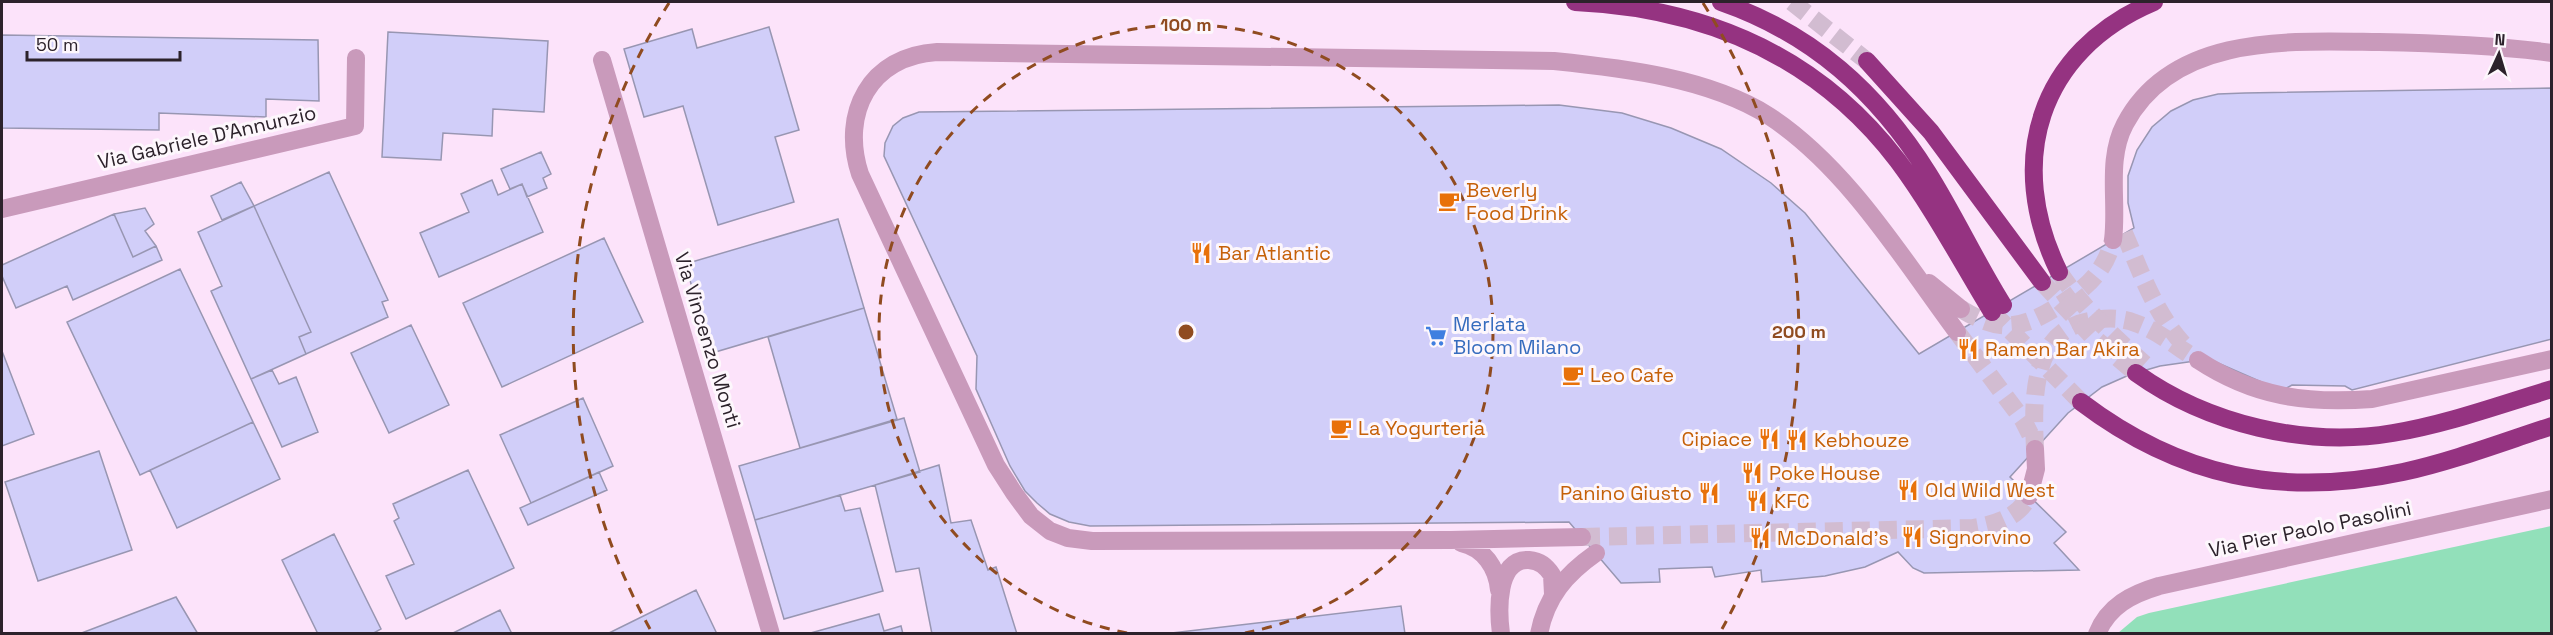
<svg xmlns="http://www.w3.org/2000/svg" width="2553" height="635" font-family="'Space Grotesk',sans-serif">
<rect width="100%" height="100%" fill="#fce3fa"/>
<path fill="#92e0ba" d="M2551,526V633H2118L2137,617L2149,613Z"/>
<path fill="#d1cef9" stroke="#9896b2" stroke-width="1.5" d="M769,27L799,130L775,137L794,202L718,225L683,106L644,117L624,49L692,29L697,48Z
M388,32L548,41L544,112L493,109L492,136L443,133L441,160L382,157Z
M2,35L318,40L319,101L266,99V117L159,113V130L2,128Z
M2552,88V339L2352,390L2345,386L2292,385L2285,389L2266,384L2209,359L2160,366L2129,375L2102,387L2068,413L2010,477L2066,532L2054,543L2079,570L1924,573L1913,568L1898,552L1865,567L1825,576L1762,582L1761,570L1715,577L1712,567L1659,569L1660,582L1621,583L1569,522L1090,526L1069,522L1050,514L1037,503L1025,491L1010,466L976,389L977,356L884,156L885,143L893,126L903,118L919,112L1559,105L1622,113L1671,128L1721,149L1771,183L1805,213L1919,354L2134,228L2128,203V176L2137,150L2152,127L2171,111L2193,100L2218,94L2245,93Z
M541,152L551,174L543,178L547,188L527,197L522,184L510,189L501,169Z
M329,172L388,300L382,302L388,317L306,354L299,337L311,332L254,206Z
M492,180L498,195L522,184L543,232L439,277L420,233L469,212L461,194Z
M241,182L254,206L222,220L211,196Z
M254,206L311,332L299,337L306,354L251,379L211,291L222,286L198,232Z
M145,208L154,224L145,231L156,246L133,257L114,214Z
M114,214L133,257L156,246L162,260L73,300L67,286L16,308L2,276V265Z
M838,219L864,308L712,353L685,264Z
M604,238L643,322L502,387L463,303Z
M180,269L253,422L140,475L67,322Z
M864,308L897,419L800,448L768,337Z
M411,325L449,405L389,433L351,353Z
M2,351L34,434L2,446Z
M272,370L279,384L296,377L318,432L282,447L251,379Z
M583,398L613,466L531,503L500,435Z
M904,418L920,472L755,520L739,466Z
M253,422L280,479L177,528L150,470Z
M99,451L132,550L38,581L5,482Z
M939,465L951,523L971,520L988,570L996,567L1017,634H932L919,568L896,572L875,485Z
M468,470L514,568L406,619L386,576L414,564L394,521L399,518L393,504Z
M599,472L607,490L528,525L520,508Z
M840,495L845,511L860,508L883,591L784,619L755,520Z
M334,534L381,629L372,634H318L282,560Z
M696,590L717,634H607Z
M176,597L198,634H79Z
M1401,606L1405,634H1163Z
M500,610L512,634H451Z
M879,614L884,631L901,626L903,634H807Z"/>
<g fill="none" stroke-linecap="round" stroke-linejoin="round">
<path stroke="#d2bcd1" stroke-width="18" stroke-dasharray="18 9" stroke-linecap="butt" d="M2124,233C2141,272 2155,314 2185,346
M1961,309C2003,335 2024,328 2063,303C2088,286 2105,271 2113,240
M1957,332L2023,420L2032,438
M2035,449C2033,403 2030,332 2089,321C2104,318 2120,317 2135,323C2157,330 2178,348 2198,360
M1582,537L1973,528C1996,524 2018,518 2029,496"/>
<path stroke="#d2bcd1" stroke-width="18" stroke-dasharray="18 9" stroke-linecap="butt" d="M1792,2L1867,61
M2059,272C2084,310 2116,339 2150,369
M2042,282L2093,337L2136,373
M1992,312L2081,402"/>
<path stroke="#c99abb" stroke-width="18" d="M602,60L771,634
M2,209L355,126L356,58
M2113,240C2118,202 2106,160 2125,124C2173,33 2292,41 2379,42C2437,43 2494,45 2552,53
M1929,283L1961,309
M2198,360C2254,397 2307,404 2372,399L2552,359
M2029,496L2036,469L2035,449
M1582,537L1451,540L1092,541L1068,538L1050,531L1031,516L1014,493L996,465L860,174C840,113 870,56 937,52L1554,61C1623,68 1709,78 1769,116C1847,167 1902,258 1957,332
M1461,543C1484,548 1497,568 1499,590
M1501,634C1498,611 1496,558 1529,560C1540,561 1546,566 1552,575L1553,594
M1539,634C1546,597 1566,574 1596,553
M2097,634C2108,606 2132,594 2159,586L2552,499"/>
<path stroke="#953381" stroke-width="18" d="M1575,2C1706,8 1817,55 1898,161C1933,208 1961,261 1992,312
M1721,2C1813,34 1877,92 1928,173C1955,216 1976,262 2003,305
M1867,61L1931,132L2042,282
M2059,272C2005,162 2038,51 2154,2
M2136,373C2207,424 2306,448 2393,433C2447,424 2499,405 2552,389
M2081,402C2180,477 2282,498 2403,472C2453,461 2503,442 2552,426"/>
</g>
<g fill="none" stroke="#904b20" stroke-width="3" stroke-dasharray="10 8">
<path d="M1127 633A307 307 0 1 1 1245 633"/>
<path d="M650 629A613 613 0 0 1 669 3M1703 3A613 613 0 0 1 1722 629"/>
</g>
<defs>
<symbol id="cafe-bare" viewBox="-9 -9 18 18"><path d="M-5.5-4.5H6V0H3Q3 3.5 0 3.5H-2.5Q-5.5 3.5-5.5 0ZM3-3.2v2h1.7v-2ZM-6 4.5H4V6H-6Z" fill="#e8710a" stroke="#fdf7fc" stroke-width="2.5" paint-order="stroke"/></symbol>
<symbol id="restaurant-bare" viewBox="-9 -9 18 18"><path d="M-5-6h1v4h1v-4h1v4h1v-4h1v5L-1.5 .5V6h-2V.5L-5-1ZM5-6V6H3V1.5H1.5Q1.5-4 5-6Z" fill="#e8710a" stroke="#fdf7fc" stroke-width="2.5" paint-order="stroke"/></symbol>
<symbol id="supermarket-bare" viewBox="-9 -9 18 18"><path d="M-6-5.5h2.5l.6 2H6L4.5 2H-2.5L-4.4-4H-6ZM-1.5 3.2a1.3 1.3 0 1 0 .1 0ZM3 3.2a1.3 1.3 0 1 0 .1 0Z" fill="#3f7fe0" stroke="#fdf7fc" stroke-width="2.5" paint-order="stroke"/></symbol>
</defs>
<g fill-rule="evenodd">
<use href="#cafe-bare" x="1434" y="186" width="30" height="30"/>
<use href="#restaurant-bare" x="1186" y="238" width="30" height="30"/>
<use href="#supermarket-bare" x="1421" y="321" width="30" height="30"/>
<use href="#restaurant-bare" x="1953" y="334" width="30" height="30"/>
<use href="#cafe-bare" x="1558" y="360" width="30" height="30"/>
<use href="#cafe-bare" x="1326" y="413" width="30" height="30"/>
<use href="#restaurant-bare" x="1754" y="424" width="30" height="30"/>
<use href="#restaurant-bare" x="1782" y="425" width="30" height="30"/>
<use href="#restaurant-bare" x="1737" y="458" width="30" height="30"/>
<use href="#restaurant-bare" x="1893" y="475" width="30" height="30"/>
<use href="#restaurant-bare" x="1694" y="478" width="30" height="30"/>
<use href="#restaurant-bare" x="1742" y="486" width="30" height="30"/>
<use href="#restaurant-bare" x="1897" y="522" width="30" height="30"/>
<use href="#restaurant-bare" x="1745" y="523" width="30" height="30"/>
</g>
<g text-anchor="middle" dominant-baseline="central" stroke-width="6" stroke-linejoin="round" paint-order="stroke">
<g font-size="20" fill="#2c222b" stroke="#fdf7fc">
<text transform="translate(207 137) rotate(-13)">Via Gabriele D'Annunzio</text>
<text transform="translate(708 340) rotate(73)">Via Vincenzo Monti</text>
<text transform="translate(2310 529) rotate(-12)">Via Pier Paolo Pasolini</text>
</g>
<g font-size="20" fill="#c56008" stroke="#fdf7fc" text-anchor="start">
<text x="1466" y="190">Beverly<tspan x="1466" dy="23">Food Drink</tspan></text>
<text x="1218" y="253">Bar Atlantic</text>
<text x="1985" y="349">Ramen Bar Akira</text>
<text x="1590" y="375">Leo Cafe</text>
<text x="1358" y="428">La Yogurteria</text>
<text x="1752" y="439" text-anchor="end">Cipiace</text>
<text x="1814" y="440">Kebhouze</text>
<text x="1769" y="473">Poke House</text>
<text x="1925" y="490">Old Wild West</text>
<text x="1692" y="493" text-anchor="end">Panino Giusto</text>
<text x="1774" y="501">KFC</text>
<text x="1929" y="537">Signorvino</text>
<text x="1777" y="538">McDonald's</text>
</g>
<g font-size="20" fill="#366cbe" stroke="#fdf7fc" text-anchor="start">
<text x="1453" y="324">Merlata<tspan x="1453" dy="23">Bloom Milano</tspan></text>
</g>
</g>
<circle cx="1186" cy="332" r="9" fill="#904b20" stroke="#fdf7fc" stroke-width="3"/>
<g font-size="18" text-anchor="middle" font-weight="bold" fill="#904b20" stroke="#fdf7fc" stroke-width="6" stroke-linejoin="round" paint-order="stroke">
<text x="1186" y="31">100 m</text>
<text x="1799" y="338">200 m</text>
</g>
<rect width="2553" height="635" fill="none" stroke="#2c222b" stroke-width="6"/>
<g transform="translate(2499 54) rotate(4)" stroke="#fdf7fc" stroke-width="4.5" paint-order="stroke">
<path d="M0-4.5L10 22L0 15L-10 22Z" fill="#2c222b"/>
<text y="-9" font-size="16" font-weight="bold" text-anchor="middle" fill="#2c222b">N</text>
</g>
<path d="M27 51v9h153v-9" fill="none" stroke="#2c222b" stroke-width="3"/>
<text x="36" y="51" font-size="18" fill="#2c222b" stroke="#fdf7fc" stroke-width="4.5" paint-order="stroke">50 m</text>
</svg>
